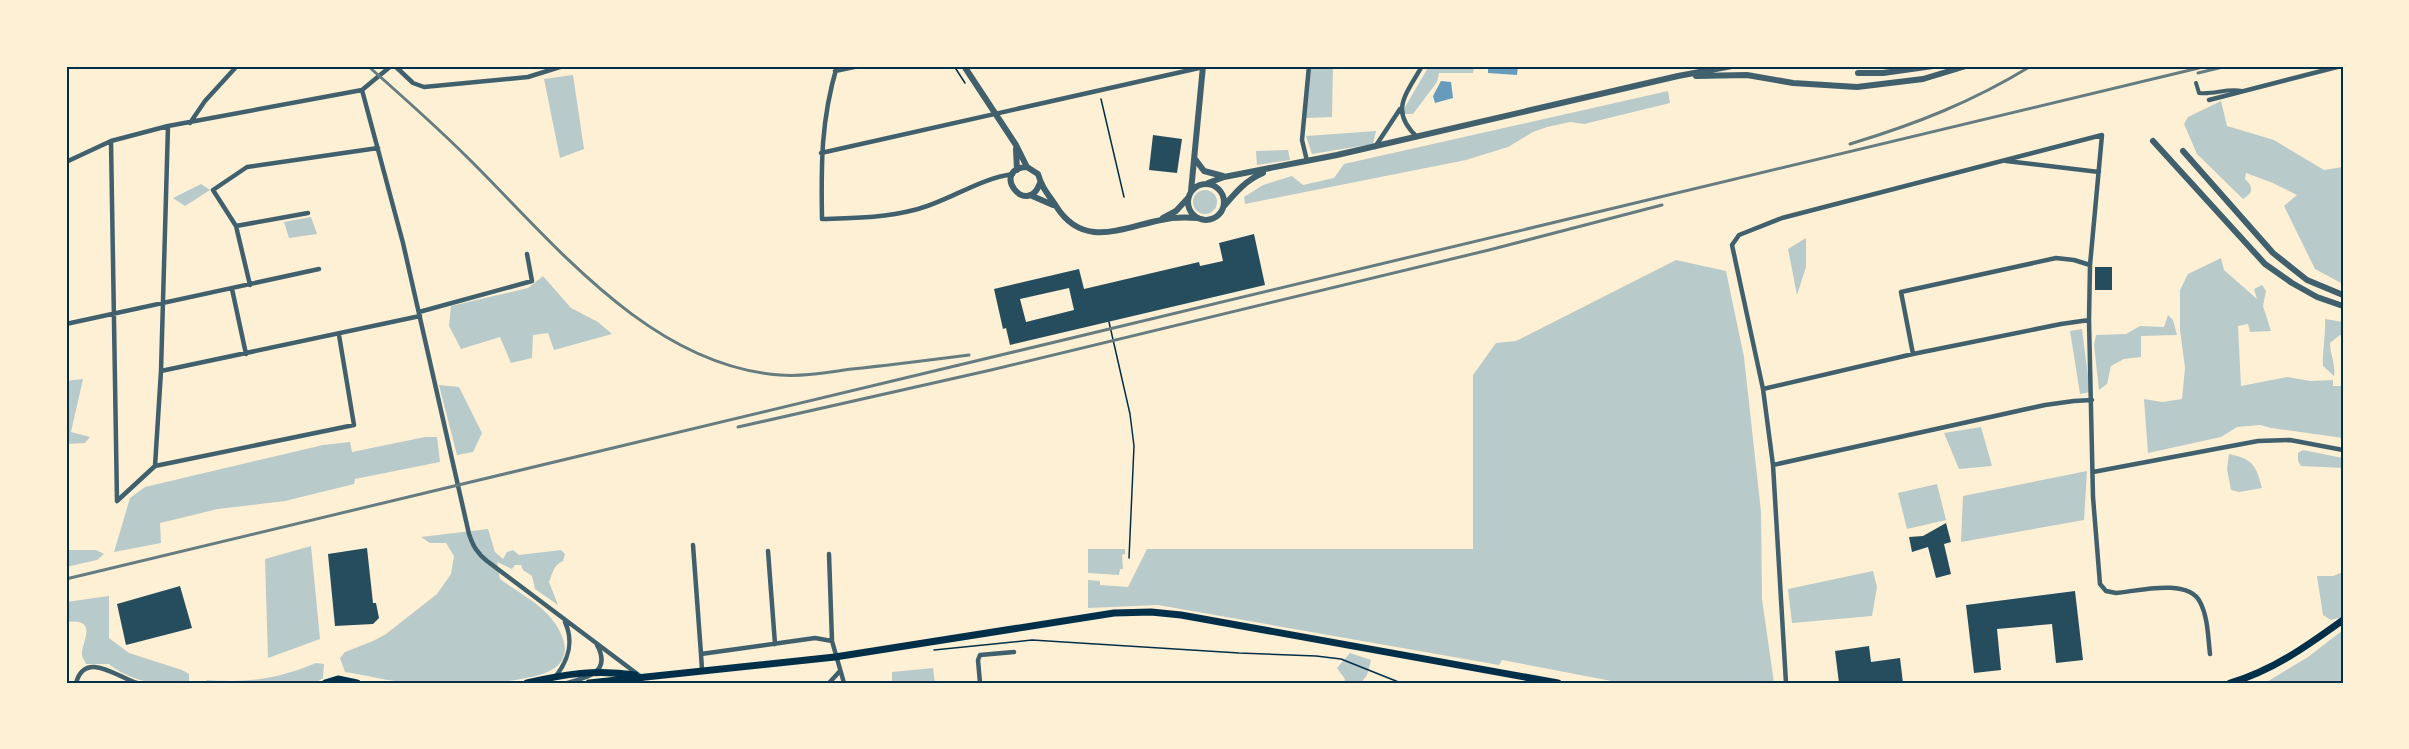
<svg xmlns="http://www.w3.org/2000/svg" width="2409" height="749" font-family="Karla,sans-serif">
<rect width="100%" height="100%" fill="#fdf0d5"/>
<path fill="#b9caca" d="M1308,66H1333L1332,117L1305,118Z
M1429,66H1474L1473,73H1439L1437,82L1413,114H1401Z
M573,75L584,149L560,158L544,79Z
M1668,91L1670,103L1584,124L1570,122L1547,127L1533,132L1508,147L1466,160L1245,204L1244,197L1263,185L1292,176L1303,185L1334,178L1344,164Z
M2221,101L2227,126L2274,140L2324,170L2343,167V284L2315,269L2284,206L2297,195L2273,183L2246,173L2245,179C2254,187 2253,193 2243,199L2197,154L2184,124L2188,117Z
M1376,131L1373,144L1312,154L1306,136Z
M1288,150L1290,160L1257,165L1256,151Z
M201,184L210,190L185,206L173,198Z
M1193 202a12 12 0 1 1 24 0a12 12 0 1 1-24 0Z
M311,217L317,234L289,238L284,222Z
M1806,238V267L1797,295L1788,249Z
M2221,258L2224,270L2257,299L2254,289L2262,285L2266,291L2263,306L2271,331L2250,332L2248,324L2238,326L2241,386L2287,377L2311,381L2333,380V386H2343V438L2271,428L2260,425L2237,427L2221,437L2148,453L2144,399L2162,402L2182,399L2185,368L2180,330V290L2188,274Z
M1676,260L1726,271L1744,357L1761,512L1762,599L1774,683H1622L1502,660L1499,665L1158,605L1088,608V580L1100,581V585L1128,587L1147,549H1473V375L1496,343L1516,341Z
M543,276L571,308L598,322L612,334L554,350L548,333L533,335L532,358L511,363L500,337L461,349L449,326L451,306L528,288Z
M2168,315L2173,320L2177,335L2141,336V357L2124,359L2111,366L2107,384L2099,390L2094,345L2096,335L2126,334L2140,326L2164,327Z
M2325,319L2343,322V335H2340L2330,343C2330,355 2336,364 2334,376L2323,366C2322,350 2326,336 2325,319Z
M2082,329L2090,392L2080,394L2070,331Z
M83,379L71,432L90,437L85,443L66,444V381Z
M439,385L459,387L482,433L473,452L457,455Z
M1981,427L1992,466L1959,469L1944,433Z
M425,437H437L440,462L355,479L354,484L285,501L218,509L160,523L161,543L114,552L130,498L145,487L323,445L350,442L352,452Z
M2303,450L2343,458V468L2301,466L2298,461V453Z
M2229,454C2253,459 2256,465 2262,488L2239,492L2231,490L2227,469Z
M2087,471L2084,520L1961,542L1963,496Z
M1937,484L1946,520L1907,529L1898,493Z
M488,529L495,552L503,559L507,552L513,550L519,555L561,550L565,554L563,561C554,564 552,574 549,582L558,605L535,589L532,576L523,570L521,565H515L512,569L497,562L500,579C516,591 538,602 551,618C563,633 574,656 553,669C530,685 438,686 409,683C388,681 366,675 345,672L340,658L345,652L373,641L386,634L437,594L451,574L454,556L446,543H430L421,537Z
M311,546L320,639L268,658L265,559Z
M1088,549H1125V554L1122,555L1123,569H1120L1119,575L1088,573Z
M66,550H96L104,554L97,560L66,567Z
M1873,571L1877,587L1872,616L1792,623L1788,589Z
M2343,572V617L2331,620L2323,615L2317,576H2333Z
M109,596V638L129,653L182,670L189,674V681C166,690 128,680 109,664H86C85,661 82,658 82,655C81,642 100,618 66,622V602Z
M2343,630V683H2265L2308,657Z
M1350,653L1371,660L1367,675L1361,683H1344L1345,679L1337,668Z
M316,663L324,664L323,678L315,683H204L207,680C249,683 278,679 316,663Z
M933,668L935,683H892V672Z"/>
<path fill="#669bbc" d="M1488,66H1518L1517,75L1488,73Z
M1441,81L1451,82L1453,98L1435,103L1433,96Z"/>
<path fill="#264d5e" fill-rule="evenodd" d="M1153,135L1182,139L1177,173L1149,170Z
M1254,234L1265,285L1010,345L1006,328L1003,329L994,289L1079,269L1084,289L1199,262L1200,266L1223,261L1219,243ZM1069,288L1074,310L1026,322L1020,299Z
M2095,267H2112V290H2095Z
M1946,523L1951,542L1944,544L1951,574L1936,578L1928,547L1912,552L1909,537L1923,536Z
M367,548L373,603H376L379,618L373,624L335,626L328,554Z
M180,586L192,628L126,645L117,604Z
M2075,591L2083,660L2056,663L2052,624L1997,629L2001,670L1974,673L1966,605Z
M1869,646L1871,662L1900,658L1903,683H1839L1835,651Z"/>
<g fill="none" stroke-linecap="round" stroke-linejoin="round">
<path stroke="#003049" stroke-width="1.5" d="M954,66L965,83
M1101,99L1124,197
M1109,322L1130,414L1134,446L1129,558
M934,650L1032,640L1239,653L1316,656L1341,659L1401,683"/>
<path stroke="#3f606c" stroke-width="4" d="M2196,83L2199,93C2213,95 2227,88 2242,91"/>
<path stroke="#3f606c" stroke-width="4.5" d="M395,66L413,83L424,87L528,77L563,66
M837,66C821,120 821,164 822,219C852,218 884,218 914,210C948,202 977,179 1013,174
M835,71L859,66
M362,90L403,243L469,534C473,546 477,553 487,561L640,676L642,683
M362,90L391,66
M2209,100L2341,66
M190,123L205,101L237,66
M1417,137C1389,110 1406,95 1422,66
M111,141L117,501
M1375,147L1400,109
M821,153L1208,66
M1307,161L1302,140L1309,66
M2006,161L2099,172
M66,162L111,141L168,126L362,90
M236,226L308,213
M250,285L236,226L213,190L247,167L378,148
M232,289L246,354
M419,312L532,281L527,254
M66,324L319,269
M1913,354L1901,292L2056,258L2074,260L2090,265
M161,371L420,316
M1763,389L1913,354L2061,324L2089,320
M1773,465L2045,405L2074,401L2092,400
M155,466L354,425L339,335
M2093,472L2258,441L2290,440L2343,450
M117,501L155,466L161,371L168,126
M693,545L701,654
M768,551L775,644
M829,554L832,641
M702,670L701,654L815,638L832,641L844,683
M556,676C569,659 574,642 565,622
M76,683C85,650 117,677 137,683
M567,683C587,678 612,672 597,645
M829,683L840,671
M980,683L978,660L980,655L1014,652
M1786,683L1773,465L1763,389L1732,245L1739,235L1782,218L2102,135L2090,265L2089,320L2093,497L2100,584L2106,591L2116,593C2138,591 2188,578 2200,602C2208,617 2208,637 2210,654"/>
<path stroke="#3f606c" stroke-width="6" d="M964,66L1016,145L1027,167L1038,174C1042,188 1048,194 1056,206C1083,249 1121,228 1161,220C1173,217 1185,217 1198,218
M1858,73H1883L1933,66
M1696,76L1747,75L1793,83L1857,87L1923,79L1966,66
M2153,141L2265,264L2292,283L2317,297L2343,306
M1016,149L1017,170
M2183,151L2273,253L2307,280L2343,295
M1195,159L1204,171L1223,176
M1027,167C989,169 1027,219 1040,183
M1208,183L1224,177L1337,155L1678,76L1732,66
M1188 202a18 18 0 1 1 36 0a18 18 0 1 1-36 0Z
M1191,191L1203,66
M1030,195L1053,205
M1224,206C1236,192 1246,180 1263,173
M1163,218L1176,211L1188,198"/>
<path stroke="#003049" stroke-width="7" d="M325,683L338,679L357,683
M527,683C564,674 597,669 635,675
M589,683L835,657L1114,613L1151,612L1181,615L1558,683
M2230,683C2272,671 2307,646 2343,620"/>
<path stroke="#657d81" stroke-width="3" d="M368,66C402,96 436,126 468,158C554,243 650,366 780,375C804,377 829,372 852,369C891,365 930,360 969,355
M2198,73L2227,66
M1850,144C1916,124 1972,102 2031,66
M738,427L991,370L1489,250L1662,205
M66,579L2207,66"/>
</g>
<rect width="2409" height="749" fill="none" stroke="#fdf0d5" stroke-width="135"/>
<rect x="68" y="68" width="2274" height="614" fill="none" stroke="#003049" stroke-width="2"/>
</svg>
